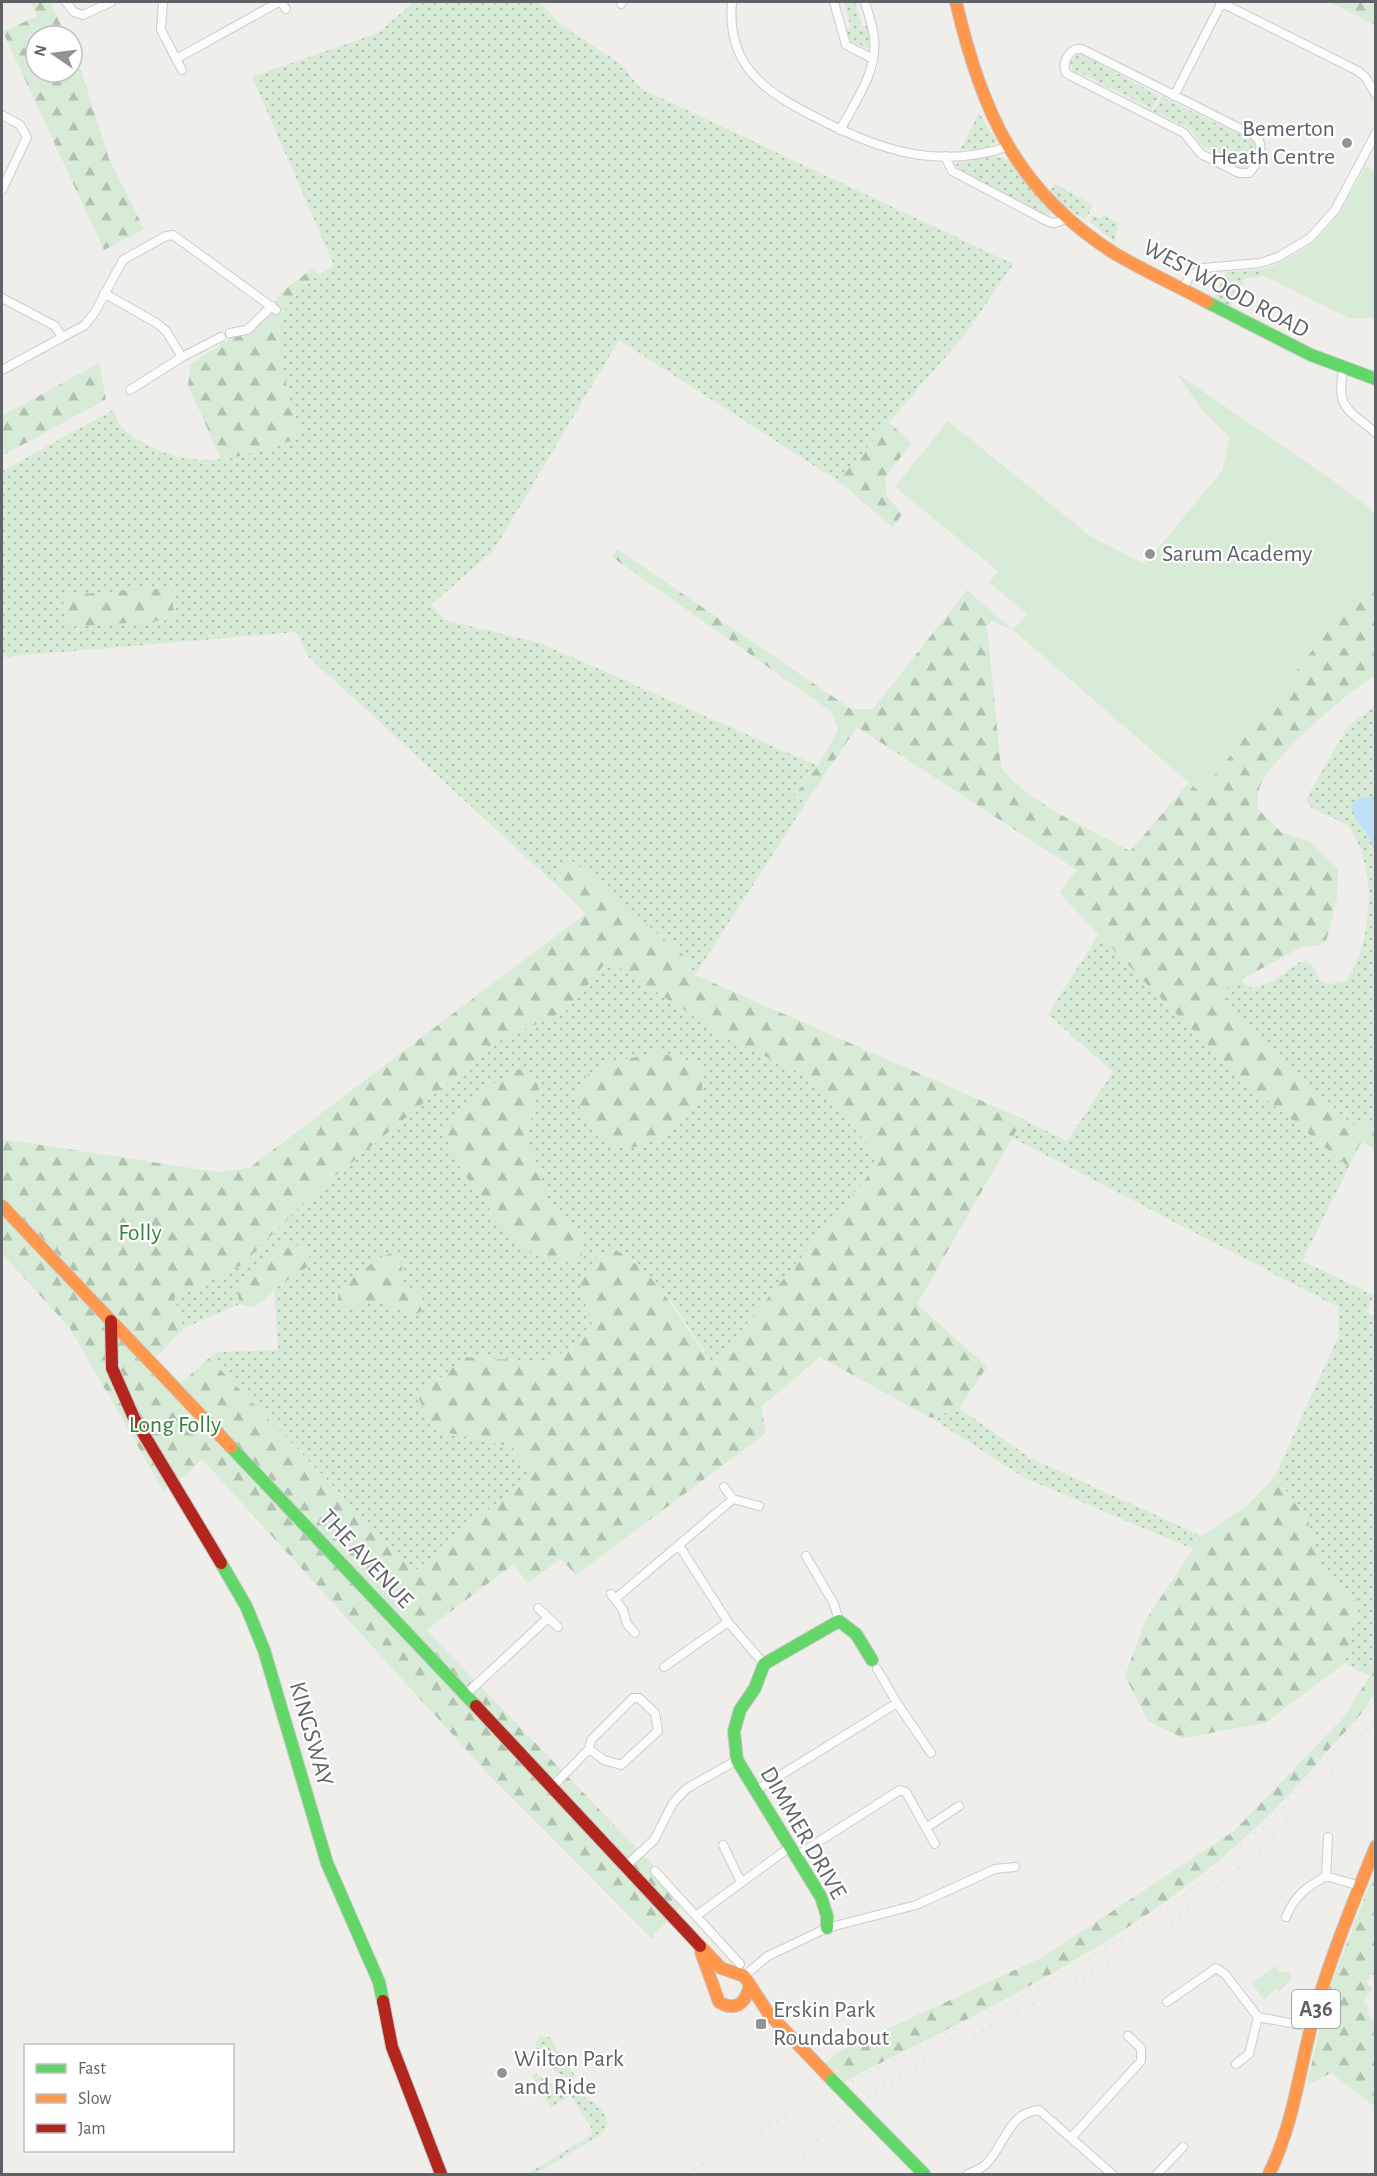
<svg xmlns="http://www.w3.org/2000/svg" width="1377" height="2176" font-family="'Alegreya Sans',sans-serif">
<defs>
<pattern id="grass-dots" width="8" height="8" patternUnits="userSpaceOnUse" patternTransform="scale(1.5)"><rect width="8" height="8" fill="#d8ebd6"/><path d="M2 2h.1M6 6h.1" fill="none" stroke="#b2c2b1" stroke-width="1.8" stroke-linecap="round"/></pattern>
<pattern id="forest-firs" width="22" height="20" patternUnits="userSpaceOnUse" patternTransform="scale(1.5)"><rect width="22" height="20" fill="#d8ebd6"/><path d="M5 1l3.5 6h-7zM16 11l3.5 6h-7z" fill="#b2c2b1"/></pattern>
</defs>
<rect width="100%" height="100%" fill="#efeeea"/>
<path fill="url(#grass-dots)" d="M414,2H539L561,25L621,64L640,88L1013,264L967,332L838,481L619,340L493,551L431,605L444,620L540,643L818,766L794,796L807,801L695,975L683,955L571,861L553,882L308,656L297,632L2,657V471L113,410C120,430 130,436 147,445C203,474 245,454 301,438C292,403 270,346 284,312C292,291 316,278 334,265L252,77L378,33Z
M844,2H855L862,26L868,25L870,49L848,40L845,30L851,28Z
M1080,53L1157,95L1161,94L1150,111L1148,107L1082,74L1073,72L1070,61Z
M1164,94L1166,99L1255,142L1258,150L1251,163L1244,169L1239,168L1234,162L1203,146L1189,128L1156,112L1152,113Z
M979,113L996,140L994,144L984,148L960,150Z
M996,156L1008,160L1047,208L1051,213L1049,216L1042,215L958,171L956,163Z
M1055,184L1093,205L1086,219L1072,213L1048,191Z
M1092,215L1099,219L1104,215L1118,223L1115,242L1090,222Z
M1265,269V276L1245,278L1230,307L1214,298L1227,272Z
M1375,706V1126L1362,1120L1357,1128L1304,1085L1224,1005L1226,988L1242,978L1244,983L1252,988L1272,982L1298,963L1307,960L1316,970L1319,979L1329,984L1347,981C1374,938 1377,864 1348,826C1337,816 1310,814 1306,799L1348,726Z
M1099,934L1170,1008L1252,1087L1349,1167L1302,1261L1374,1295L1366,1312L1376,1317V1659L1366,1674L1345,1663L1358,1600L1322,1572L1308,1520L1275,1476L1339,1335L1338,1307L1011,1137L1023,1119L1067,1141L1113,1072L1048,1014Z
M608,960L725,1037L812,1079L881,1160L713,1365L673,1303L634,1260L579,1281L593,1327L578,1342L548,1362L466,1357L418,1396L432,1429L512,1447L533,1473L415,1571L209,1358L217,1352L278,1350L274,1289L301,1271L237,1292L240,1304L184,1328L174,1298L242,1265L304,1202L497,1042L567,1010Z
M959,1408L1030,1458L1202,1536L1193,1549L1025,1478L931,1418Z
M540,2035L552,2038L555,2047L575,2076L573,2079C555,2074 540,2063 535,2044Z
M536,2073C556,2092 604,2093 608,2124L602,2134L535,2174H527L591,2135L593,2131L571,2095L551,2107L532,2076Z"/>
<path fill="url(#forest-firs)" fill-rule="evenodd" d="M31,2H50L66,36H36V72H72V50L82,73L109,159L144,229L104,250L3,32L37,16Z
M1330,2H1375V25Z
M313,268L319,275C306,285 291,295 284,311C269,345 293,403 301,438L222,461L188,385L191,364L268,313L280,293Z
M99,363L106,399L2,456V416Z
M889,422L911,443L885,478L887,496L902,514L893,527L838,481Z
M617,549L851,709H873L967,590L1013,630L992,621L987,627L1001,767C1031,806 1087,827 1130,851L1189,783L1201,792L1375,570V676C1349,690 1267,761 1259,789C1257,794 1258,802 1257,808L1281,832L1311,842L1338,869L1337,899L1326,941L1318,946L1301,947L1226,988L1224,1005L1304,1085L1357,1128L1362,1120L1375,1126V1149L1361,1142L1349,1167L1252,1087L1170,1008L1059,893L1077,870L857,727L807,801L794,796L818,766L838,730L832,712L612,557Z
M172,588L174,620L65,627L63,595Z
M571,860L683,955L695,975L1023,1119L917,1304L987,1367L959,1408L931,1418L820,1357L761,1407L766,1433L576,1575L561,1559L527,1583L514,1564L426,1630L687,1900L651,1938L492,1778L202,1459L185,1476L163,1490L70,1328L2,1254V1139L217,1172L249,1168L586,913L553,882ZM608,960L725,1037L812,1079L881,1160L713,1365C681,1324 661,1274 614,1249L597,1256L579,1281L593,1327L578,1342L548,1362L466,1357L418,1396L432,1429L512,1447L533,1473L415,1571L209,1358L181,1383L156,1357L184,1328L174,1298L242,1265L304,1202L497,1042L567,1010Z
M658,1052L682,1060H694L704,1071C703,1082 702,1097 695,1106C676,1132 636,1160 605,1142C589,1133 581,1112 575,1096L587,1075L610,1063Z
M519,1069L535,1075L539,1090L527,1136L545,1195L559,1215L577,1225L584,1241L581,1259C563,1260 542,1259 527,1249C510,1240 459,1170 451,1152C448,1145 447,1136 445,1129C466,1094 485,1089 519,1069Z
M284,1241L295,1243L309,1255L310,1265L274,1289L263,1301L252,1308L240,1304L237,1292L249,1274Z
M391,1253C402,1260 403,1269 403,1282L422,1296L424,1310L410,1317L385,1301H371L352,1308L338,1305L339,1288L379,1258Z
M1275,1476L1308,1520L1322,1572L1358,1600L1345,1663L1265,1723L1183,1738L1148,1721L1125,1676L1145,1621L1202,1536L1249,1504Z
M1375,1659C1376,1668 1377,1683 1375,1691C1365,1714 1340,1736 1324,1755C1193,1914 1024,1990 845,2081L825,2063L840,2051L1043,1957L1234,1831L1343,1718L1370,1676L1366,1674Z
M1375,1871V1976L1372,1974L1366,1983L1373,1988L1363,2001L1369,2008L1367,2014L1375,2022V2107L1331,2073L1307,2085L1328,1992Z"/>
<path fill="#d8ebd6" d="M1366,166L1375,171V318H1349L1265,276V269C1326,244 1334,221 1366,166Z
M1176,373L1332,480L1375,513V570L1201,793L1013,630L1028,614L989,583L998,571L895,487L948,421L1090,536L1145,564L1222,471L1230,437L1204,412Z
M1275,1966L1279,1972L1289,1973L1291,1979L1279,1992L1275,1989L1264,2000L1252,1983Z"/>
<path fill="#bfe0f9" d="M1359,797H1375V853C1373,849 1372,844 1370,840C1363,825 1355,823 1351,806Z"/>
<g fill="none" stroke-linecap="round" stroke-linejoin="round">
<defs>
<path id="street" d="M66,2L74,12L83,15L111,2
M163,2L161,30L182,70
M281,2L286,9
M732,2C726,67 766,92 817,118C879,150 937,170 1007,147
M834,2L846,45L873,59
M1220,2L1358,71L1366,78L1376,95
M621,4L622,2
M1076,49H1082L1257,137C1265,149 1258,163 1249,173H1239L1201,154L1184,133L1071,76L1066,73C1062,64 1067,53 1076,49Z
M176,59L279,2
M1174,96L1222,2
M2,115L20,125L27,137L2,190
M840,130C855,102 878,71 874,38C873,26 868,13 865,2
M945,156L952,171L1049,222L1055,223L1066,219
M1183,289L1189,277L1203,268L1260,263L1278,257L1310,238L1335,210L1376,133
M104,293L158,324L166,331L182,357
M2,298L55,326L62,337
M230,333L247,330L272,306
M2,370L85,325L95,312L123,260L166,236L173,235L276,310
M1343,370C1336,409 1348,409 1376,433
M130,390L182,357L221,337
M724,1487L733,1499
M680,1547L728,1622L764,1664
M806,1556L834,1604L839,1621
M611,1594L623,1610L627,1624L635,1633
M615,1599L733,1499L759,1506
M538,1608L558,1627
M664,1667L728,1622
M465,1695L548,1618
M897,1703L931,1753
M553,1786L589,1749L591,1740L633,1698H639L655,1713L658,1731L621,1765L604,1760L589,1749
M755,1791L897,1703L877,1669
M926,1828L935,1844
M723,1845L741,1882
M796,1856L900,1790L906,1792L926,1828L959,1806
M627,1865L654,1840L673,1803L686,1789L737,1760
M655,1871L696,1916
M1326,1876L1328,1837
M1286,1917C1295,1895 1307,1887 1326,1876L1360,1886
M740,1964L696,1916L790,1847
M744,1976L768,1956L827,1928L916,1905L995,1869L1015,1867
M1167,2002L1216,1968L1225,1974L1258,2017L1311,2027
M1236,2064L1249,2054L1258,2017
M1071,2138L1141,2061V2048L1128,2036
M968,2174C973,2172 980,2169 985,2165C1005,2147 1007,2113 1039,2110L1112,2174
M1157,2174L1183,2147"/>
<path id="fast" d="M1207,302L1311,355L1376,379
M231,1447L476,1706
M221,1563L246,1606L264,1650L327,1863L379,1982L383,2001
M827,1928V1916L821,1897L737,1760L734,1731L740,1710L755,1688L764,1664L839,1621L856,1634L872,1660
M866,2115L924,2174"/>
<path id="slow" d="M956,2C981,110 1016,191 1114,253C1144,271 1176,285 1207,302
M2,1206L231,1447
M700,1946L721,1968L744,1976L769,2014L832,2080
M701,1952L719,2002C734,2011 745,2005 749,1988
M1269,2174C1293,2125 1299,2072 1313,2019C1329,1960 1353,1903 1376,1846"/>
<path id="jam" d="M111,1321L112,1368L134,1418L221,1563
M476,1706L700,1946
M383,2001L392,2047L441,2174"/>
</defs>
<use href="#street" stroke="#cbcccc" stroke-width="10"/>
<use href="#fast" stroke="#cacacb" stroke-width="14"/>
<use href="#slow" stroke="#cacacb" stroke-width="14"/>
<use href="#jam" stroke="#cacacb" stroke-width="14"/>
<use href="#street" stroke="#fdfcfc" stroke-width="8"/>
<use href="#fast" stroke="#63d668" stroke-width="12"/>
<use href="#slow" stroke="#ff974d" stroke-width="12"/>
<use href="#jam" stroke="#b3261e" stroke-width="12"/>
<path stroke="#e4e4e4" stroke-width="3" stroke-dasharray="1.5 8" stroke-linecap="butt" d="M686,2174C766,2126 849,2082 933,2040C997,2008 1062,1978 1121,1939C1220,1874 1308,1791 1376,1694
M783,2174C809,2147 839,2118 870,2096C944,2045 1026,2011 1104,1966C1211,1904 1302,1817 1376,1717"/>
<defs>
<path id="fast-bridge" d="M832,2080L866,2115"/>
</defs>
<use href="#fast-bridge" stroke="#cacacb" stroke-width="14" stroke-linecap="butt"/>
<use href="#fast-bridge" stroke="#63d668" stroke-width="12"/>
</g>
<g fill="#919496" stroke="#fff" stroke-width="2">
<circle cx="1347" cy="143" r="6"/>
<circle cx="1150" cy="554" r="6"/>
<rect x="755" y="2018" width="12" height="12" rx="3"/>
<circle cx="502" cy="2073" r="6"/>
</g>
<g text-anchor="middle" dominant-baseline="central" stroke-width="4.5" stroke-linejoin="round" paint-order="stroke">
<rect fill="#fff" stroke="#8f9295" stroke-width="1.5" x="1292" y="1990" width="48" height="38" rx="4.5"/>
<g font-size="22" font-weight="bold" fill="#5f6368">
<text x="1316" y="2009">A36</text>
</g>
<g font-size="24" fill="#5f6368" stroke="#fff" text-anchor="start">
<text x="1335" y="129" text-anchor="end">Bemerton<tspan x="1335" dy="28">Heath Centre</tspan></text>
<text x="1162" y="554">Sarum Academy</text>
<text x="773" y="2010">Erskin Park<tspan x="773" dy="28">Roundabout</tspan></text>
<text x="514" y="2059">Wilton Park<tspan x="514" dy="28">and Ride</tspan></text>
</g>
<g font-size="24" fill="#5f6368" stroke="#fff">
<text transform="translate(1226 289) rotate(28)">WESTWOOD ROAD</text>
<text transform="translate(366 1559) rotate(47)">THE AVENUE</text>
<text transform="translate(311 1734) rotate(74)">KINGSWAY</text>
<text transform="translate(803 1833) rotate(60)">DIMMER DRIVE</text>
</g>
<g font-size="24" fill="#348238" stroke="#fff">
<text x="140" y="1233">Folly</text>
<text x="175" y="1425">Long Folly</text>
</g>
</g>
<rect width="1377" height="2176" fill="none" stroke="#5f6368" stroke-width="6"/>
<rect x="24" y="2044" width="210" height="108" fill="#ffffff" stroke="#bfc1c3" stroke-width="1.5"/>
<rect x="36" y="2064" width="30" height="9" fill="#63d668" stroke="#bfc1c3" stroke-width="1.5"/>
<text x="78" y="2074" font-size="18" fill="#5f6368">Fast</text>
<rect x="36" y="2094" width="30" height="9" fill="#ff974d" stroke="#bfc1c3" stroke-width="1.5"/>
<text x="78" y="2104" font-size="18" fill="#5f6368">Slow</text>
<rect x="36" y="2124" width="30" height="9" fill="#b3261e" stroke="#bfc1c3" stroke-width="1.5"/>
<text x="78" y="2134" font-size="18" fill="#5f6368">Jam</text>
<g transform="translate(54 54) rotate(284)"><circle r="28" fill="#ffffff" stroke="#bfc1c3" stroke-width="1.5"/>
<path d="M0-4.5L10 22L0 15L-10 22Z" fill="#919496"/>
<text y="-9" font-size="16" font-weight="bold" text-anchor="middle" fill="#5f6368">N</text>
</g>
</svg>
